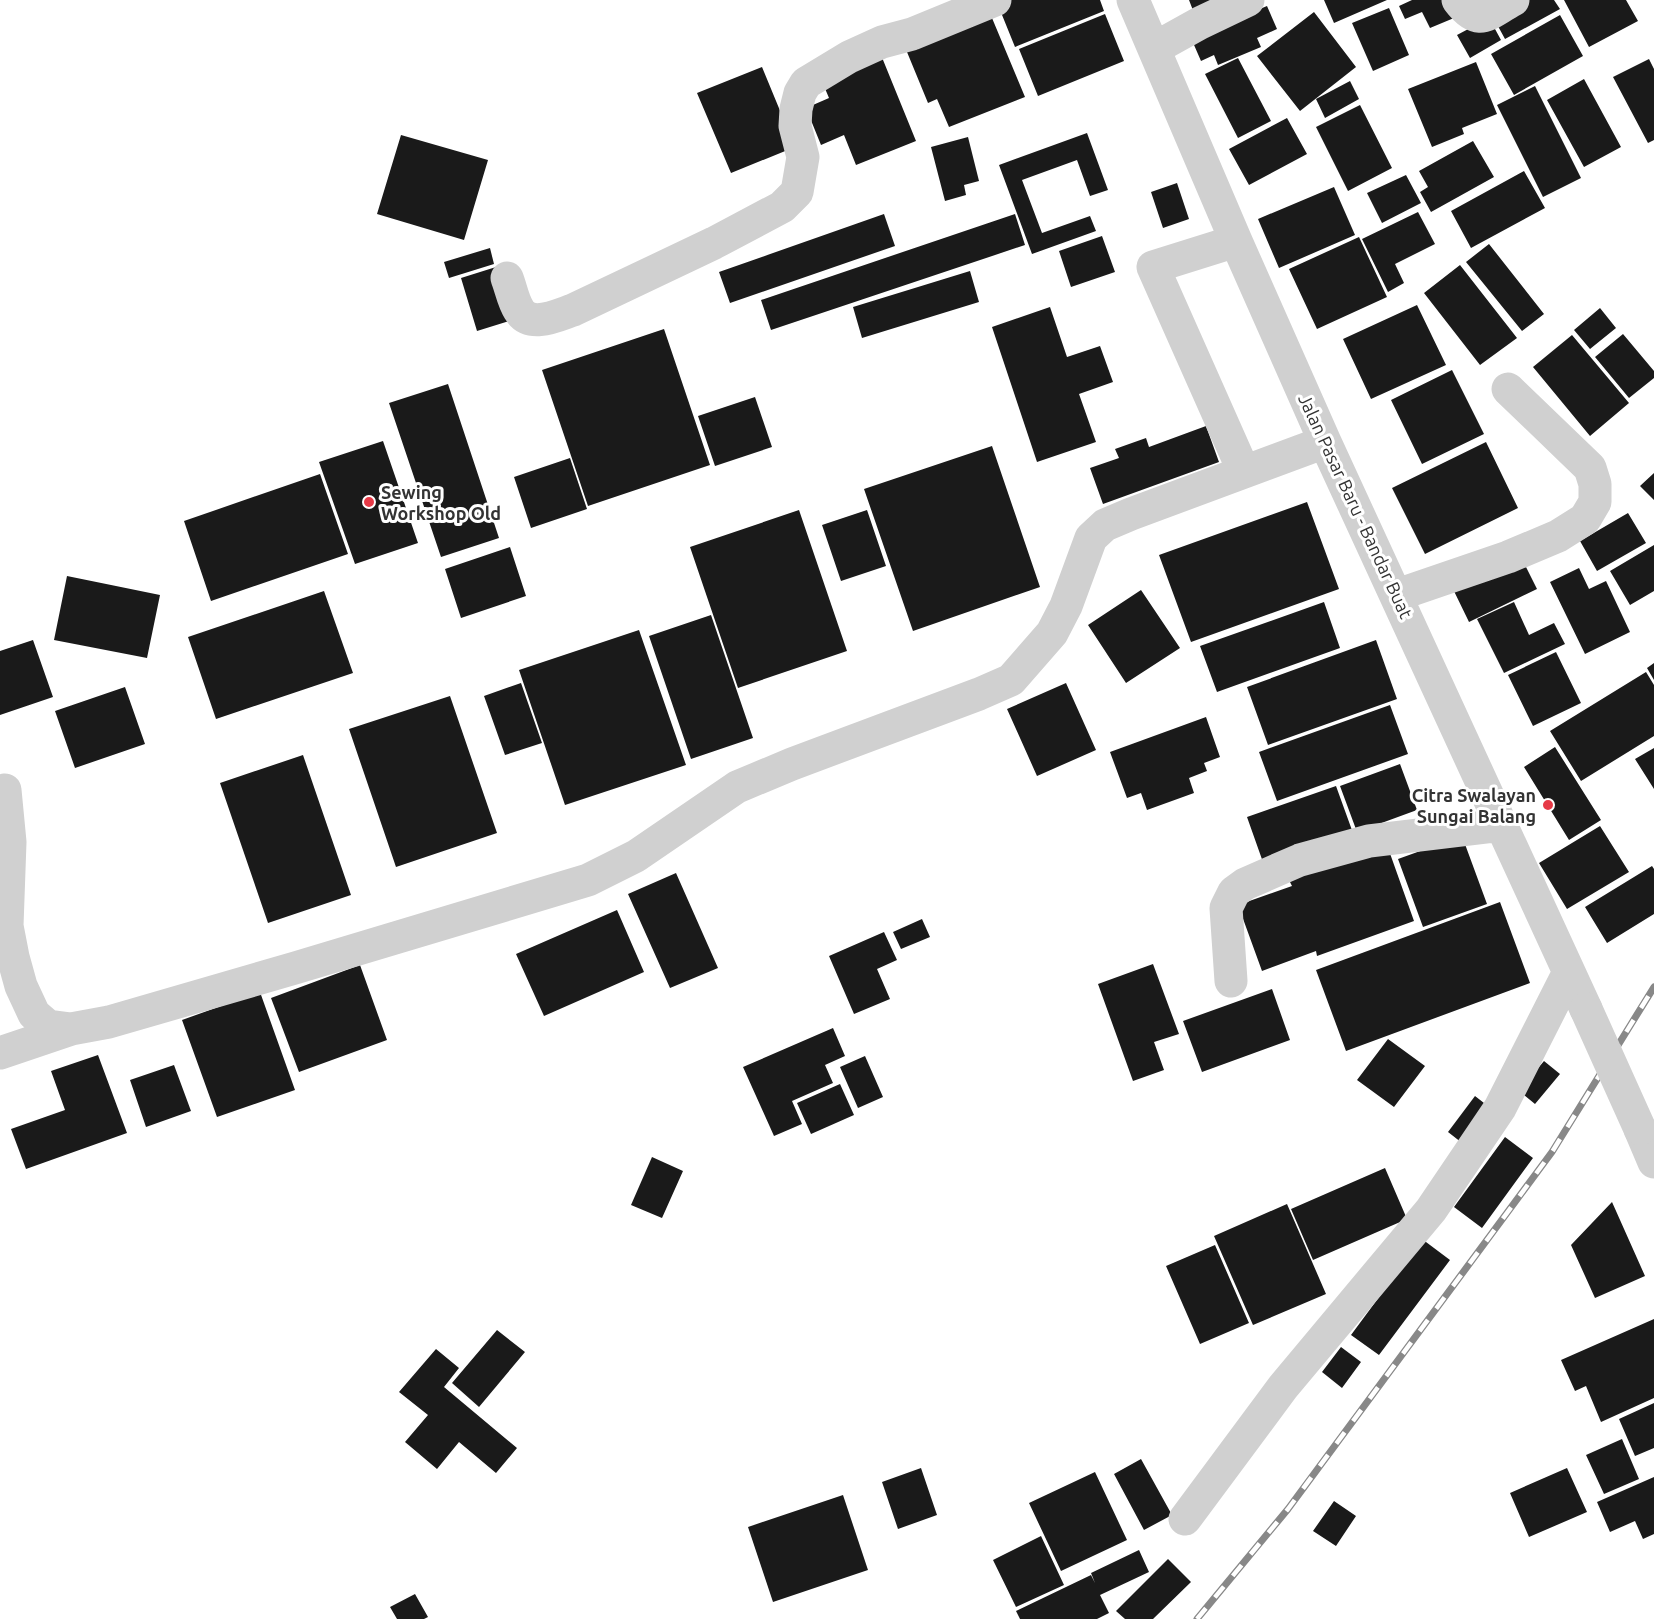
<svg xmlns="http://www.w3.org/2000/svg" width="1654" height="1619" font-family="Ubuntu,sans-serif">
<rect width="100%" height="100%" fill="#fff"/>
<path fill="#1a1a1a" d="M1010,0H1100L1104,11L1015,47L998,5Z
M1189,0H1230L1194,13Z
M1324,0H1387L1334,23Z
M1412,0H1446L1454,18L1430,28L1422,12L1405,19L1399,6Z
M1523,0H1554L1560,9L1505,39L1493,17Z
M1564,0H1626L1638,21L1589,47Z
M1267,6L1277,29L1257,38L1261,47L1218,65L1214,55L1201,61L1191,38Z
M1389,8L1409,55L1373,71L1352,23Z
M1314,12L1356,67L1300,111L1257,56Z
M1105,14L1124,61L1038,96L1019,49Z
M1560,15L1583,56L1514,95L1491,54Z
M992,18L1025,97L949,127L937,99L928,103L907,52Z
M1489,18L1501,40L1470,58L1457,35Z
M881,55L916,141L856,165L844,135L821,145L806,108L829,98L821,79Z
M1238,58L1271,121L1238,138L1205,74Z
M1649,59L1654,69V140L1648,143L1613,77Z
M1476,62L1497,114L1462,128L1464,134L1432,147L1408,89Z
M762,67L795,147L731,173L697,93Z
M1584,79L1621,147L1584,167L1547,100Z
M1350,81L1359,99L1325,118L1316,99Z
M1535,86L1581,178L1543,197L1497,105Z
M1360,105L1392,168L1348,191L1316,127Z
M1287,118L1307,154L1249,185L1229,149Z
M1087,133L1108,190L1090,196L1077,160L1022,180L1042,233L1090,216L1096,231L1032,254L999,165Z
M401,135L488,160L464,240L377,214Z
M968,137L979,181L964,185L966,195L945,201L931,147Z
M1473,141L1494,177L1431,212L1420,192L1428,187L1419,171Z
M1524,171L1545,208L1471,248L1451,211Z
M1406,175L1421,203L1382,223L1367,193Z
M1177,183L1189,219L1163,228L1151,192Z
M1334,187L1355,235L1279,268L1258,219Z
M1418,212L1435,244L1395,264L1404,283L1388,292L1362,239Z
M884,214L895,246L730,303L719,272Z
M1015,214L1025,245L771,330L761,300Z
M1102,236L1115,272L1071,287L1059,251Z
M1359,237L1387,297L1317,329L1289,269Z
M1489,244L1544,314L1522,331L1466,262Z
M490,248L494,264L449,278L444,262Z
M1460,265L1517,338L1480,365L1424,293Z
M496,267L512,320L477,331L461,278Z
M970,271L979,302L862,338L853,307Z
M1417,305L1446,365L1371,399L1343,339Z
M1050,307L1067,357L1100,346L1113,382L1079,394L1096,442L1037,462L992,327Z
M1600,308L1616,328L1590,349L1574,330Z
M664,329L710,465L588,506L542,370Z
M1623,334L1654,371V378L1629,398L1595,357Z
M1572,335L1629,403L1590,436L1533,367Z
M1452,370L1484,434L1422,464L1391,400Z
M448,384L499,538L441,557L389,403Z
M755,397L772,447L715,466L698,416Z
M1206,426L1219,462L1103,504L1090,468L1119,458L1115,449L1146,438L1149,447Z
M383,441L418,543L355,564L319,462Z
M1486,442L1518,508L1425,554L1392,488Z
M992,446L1040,587L913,631L864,489Z
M570,458L587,509L531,528L514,477Z
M1654,473V500L1640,486Z
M320,474L348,554L211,601L184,521Z
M1307,502L1339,589L1191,642L1159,555Z
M799,510L847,651L738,688L690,547Z
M867,510L886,566L841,581L822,525Z
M1628,513L1646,543L1597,571L1580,541Z
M1654,545V591L1630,605L1610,571Z
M510,547L526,596L461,618L445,569Z
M1520,555L1537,589L1469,622L1452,587Z
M1579,568L1589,589L1606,581L1630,632L1585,654L1550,582Z
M67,576L160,595L147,658L54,640Z
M1141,590L1180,648L1126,683L1088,625Z
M324,591L353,673L216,719L188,637Z
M1324,602L1340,648L1217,692L1200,646Z
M1514,602L1529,635L1554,623L1565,644L1504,673L1477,619Z
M711,615L753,738L691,759L649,636Z
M639,630L686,765L565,805L519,670Z
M33,640L53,697L0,715V651Z
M1376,640L1397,699L1268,745L1247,687Z
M1556,652L1581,703L1533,726L1508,675Z
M1654,663V680L1647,668Z
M1646,672L1654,685V736L1581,781L1550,731Z
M521,683L542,743L505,755L484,696Z
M1066,683L1096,750L1037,776L1007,709Z
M125,687L145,744L75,768L55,711Z
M450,696L497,833L396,867L349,729Z
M1390,705L1408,754L1277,801L1259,752Z
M1206,717L1220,757L1204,763L1207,771L1189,778L1194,793L1147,810L1141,793L1127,798L1110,752Z
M1555,747L1601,820L1569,840L1524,767Z
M1654,748V789L1635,759Z
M303,755L351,895L268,923L220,783Z
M1400,764L1417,810L1357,832L1340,786Z
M1336,786L1353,833L1264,865L1247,817Z
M1600,826L1629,872L1567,909L1539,863Z
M1462,836L1487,904L1423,927L1398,859Z
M1387,845L1414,921L1317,956L1316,951L1262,971L1238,905L1292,886L1289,880Z
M1652,866L1654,869V914L1607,943L1585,907Z
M676,873L718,968L670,988L628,894Z
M1500,902L1530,983L1346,1051L1316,970Z
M617,910L644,972L544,1016L516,954Z
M922,919L930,937L901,949L893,932Z
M884,932L897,960L877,969L890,999L854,1014L829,956Z
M1153,964L1179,1034L1154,1042L1164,1070L1133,1081L1098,984Z
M360,965L387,1040L299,1072L271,998Z
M1272,989L1290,1040L1202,1072L1183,1021Z
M260,992L295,1090L217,1117L182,1020Z
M833,1028L845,1056L825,1065L833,1083L792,1101L802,1124L774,1136L743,1067Z
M1388,1039L1425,1066L1394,1107L1357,1080Z
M98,1055L127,1133L26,1169L11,1129L65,1110L51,1071Z
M865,1056L883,1097L858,1108L840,1067Z
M1544,1061L1560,1074L1535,1104L1519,1091Z
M174,1065L191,1111L146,1127L130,1080Z
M840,1084L854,1115L811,1134L797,1103Z
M1475,1096L1493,1110L1466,1146L1448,1132Z
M1505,1137L1533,1158L1482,1228L1454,1207Z
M652,1157L683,1171L662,1218L631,1205Z
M1385,1168L1407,1219L1313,1260L1291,1209Z
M1612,1202L1645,1276L1595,1298L1571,1245Z
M1287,1204L1326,1294L1253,1325L1214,1236Z
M1422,1239L1450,1260L1379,1355L1351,1335Z
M1215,1245L1249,1323L1200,1344L1166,1266Z
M1654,1319V1398L1601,1422L1586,1386L1575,1391L1561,1360Z
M497,1330L525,1352L479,1407L452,1383Z
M1341,1347L1361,1362L1342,1388L1322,1372Z
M436,1349L459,1368L444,1387L517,1448L496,1473L459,1442L437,1469L405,1442L428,1415L399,1392Z
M1654,1403V1448L1635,1456L1619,1419Z
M1622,1439L1639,1479L1604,1494L1586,1455Z
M1141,1459L1172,1515L1144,1530L1114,1474Z
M921,1468L937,1515L898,1529L882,1482Z
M1567,1468L1587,1512L1529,1537L1510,1493Z
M1095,1472L1127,1540L1061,1571L1029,1503Z
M1654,1477V1534L1643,1539L1635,1521L1610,1532L1597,1502Z
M843,1495L868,1570L773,1602L748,1527Z
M1334,1501L1356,1516L1336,1546L1313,1531Z
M1041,1536L1064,1585L1016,1607L993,1560Z
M1139,1550L1149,1572L1100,1595L1109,1613L1097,1619H1020L1016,1611L1091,1575L1095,1583L1091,1573Z
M1168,1559L1191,1582L1153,1619H1125L1116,1611Z
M415,1594L428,1617L424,1619H397L390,1607Z"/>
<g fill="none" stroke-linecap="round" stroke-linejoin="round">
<path stroke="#d0d0d0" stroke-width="33" d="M1133,0L1236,241L1325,442L1586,1009
M1458,0C1479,28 1487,14 1513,0
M1155,48L1200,23L1248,0
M1236,241L1153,267L1244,472
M507,278C511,288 513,301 519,310C530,329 558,315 573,310L714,243L782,207L797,192L803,157L795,126L796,109L800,93L806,83L849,57L882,42L912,34L995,0
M1397,595L1508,557L1558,536L1585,519L1595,502V484L1590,468L1508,389
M5,790L10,842L7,926L13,957L21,986L34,1014L48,1026L71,1029L109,1022L295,968L588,880L636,856L737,787L792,764L979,694L1011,680L1052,633L1066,606L1091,538L1105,525L1131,514L1325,442
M1231,981L1226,908L1234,892L1245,884L1300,860L1369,841L1502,825
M0,1053L71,1029
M1640,1129L1654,1162
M1185,1519L1283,1387L1431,1210L1500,1108L1569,972"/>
<defs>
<path id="rail" d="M1197,1619L1288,1509L1552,1152L1654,987"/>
</defs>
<use href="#rail" stroke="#888" stroke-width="7"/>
<use href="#rail" stroke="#fff" stroke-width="4.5" stroke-dasharray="14" stroke-linecap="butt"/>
<path stroke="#d0d0d0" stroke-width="33" d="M1586,1009L1640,1129"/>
</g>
<g fill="#e63946" stroke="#fff" stroke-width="2">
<circle cx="369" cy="502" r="6"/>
<circle cx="1548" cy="805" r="6"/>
</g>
<g text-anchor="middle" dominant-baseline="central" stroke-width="6" stroke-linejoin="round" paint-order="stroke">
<g font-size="18" font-weight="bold" fill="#333" stroke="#fff" text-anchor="start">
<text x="381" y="492">Sewing<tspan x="381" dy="21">Workshop Old</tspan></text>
<text x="1536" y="795" text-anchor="end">Citra Swalayan<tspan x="1536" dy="21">Sungai Balang</tspan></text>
</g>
<g font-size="18" fill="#333" stroke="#fff">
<text transform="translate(1356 506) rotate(65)">Jalan Pasar Baru - Bandar Buat</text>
</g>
</g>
</svg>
